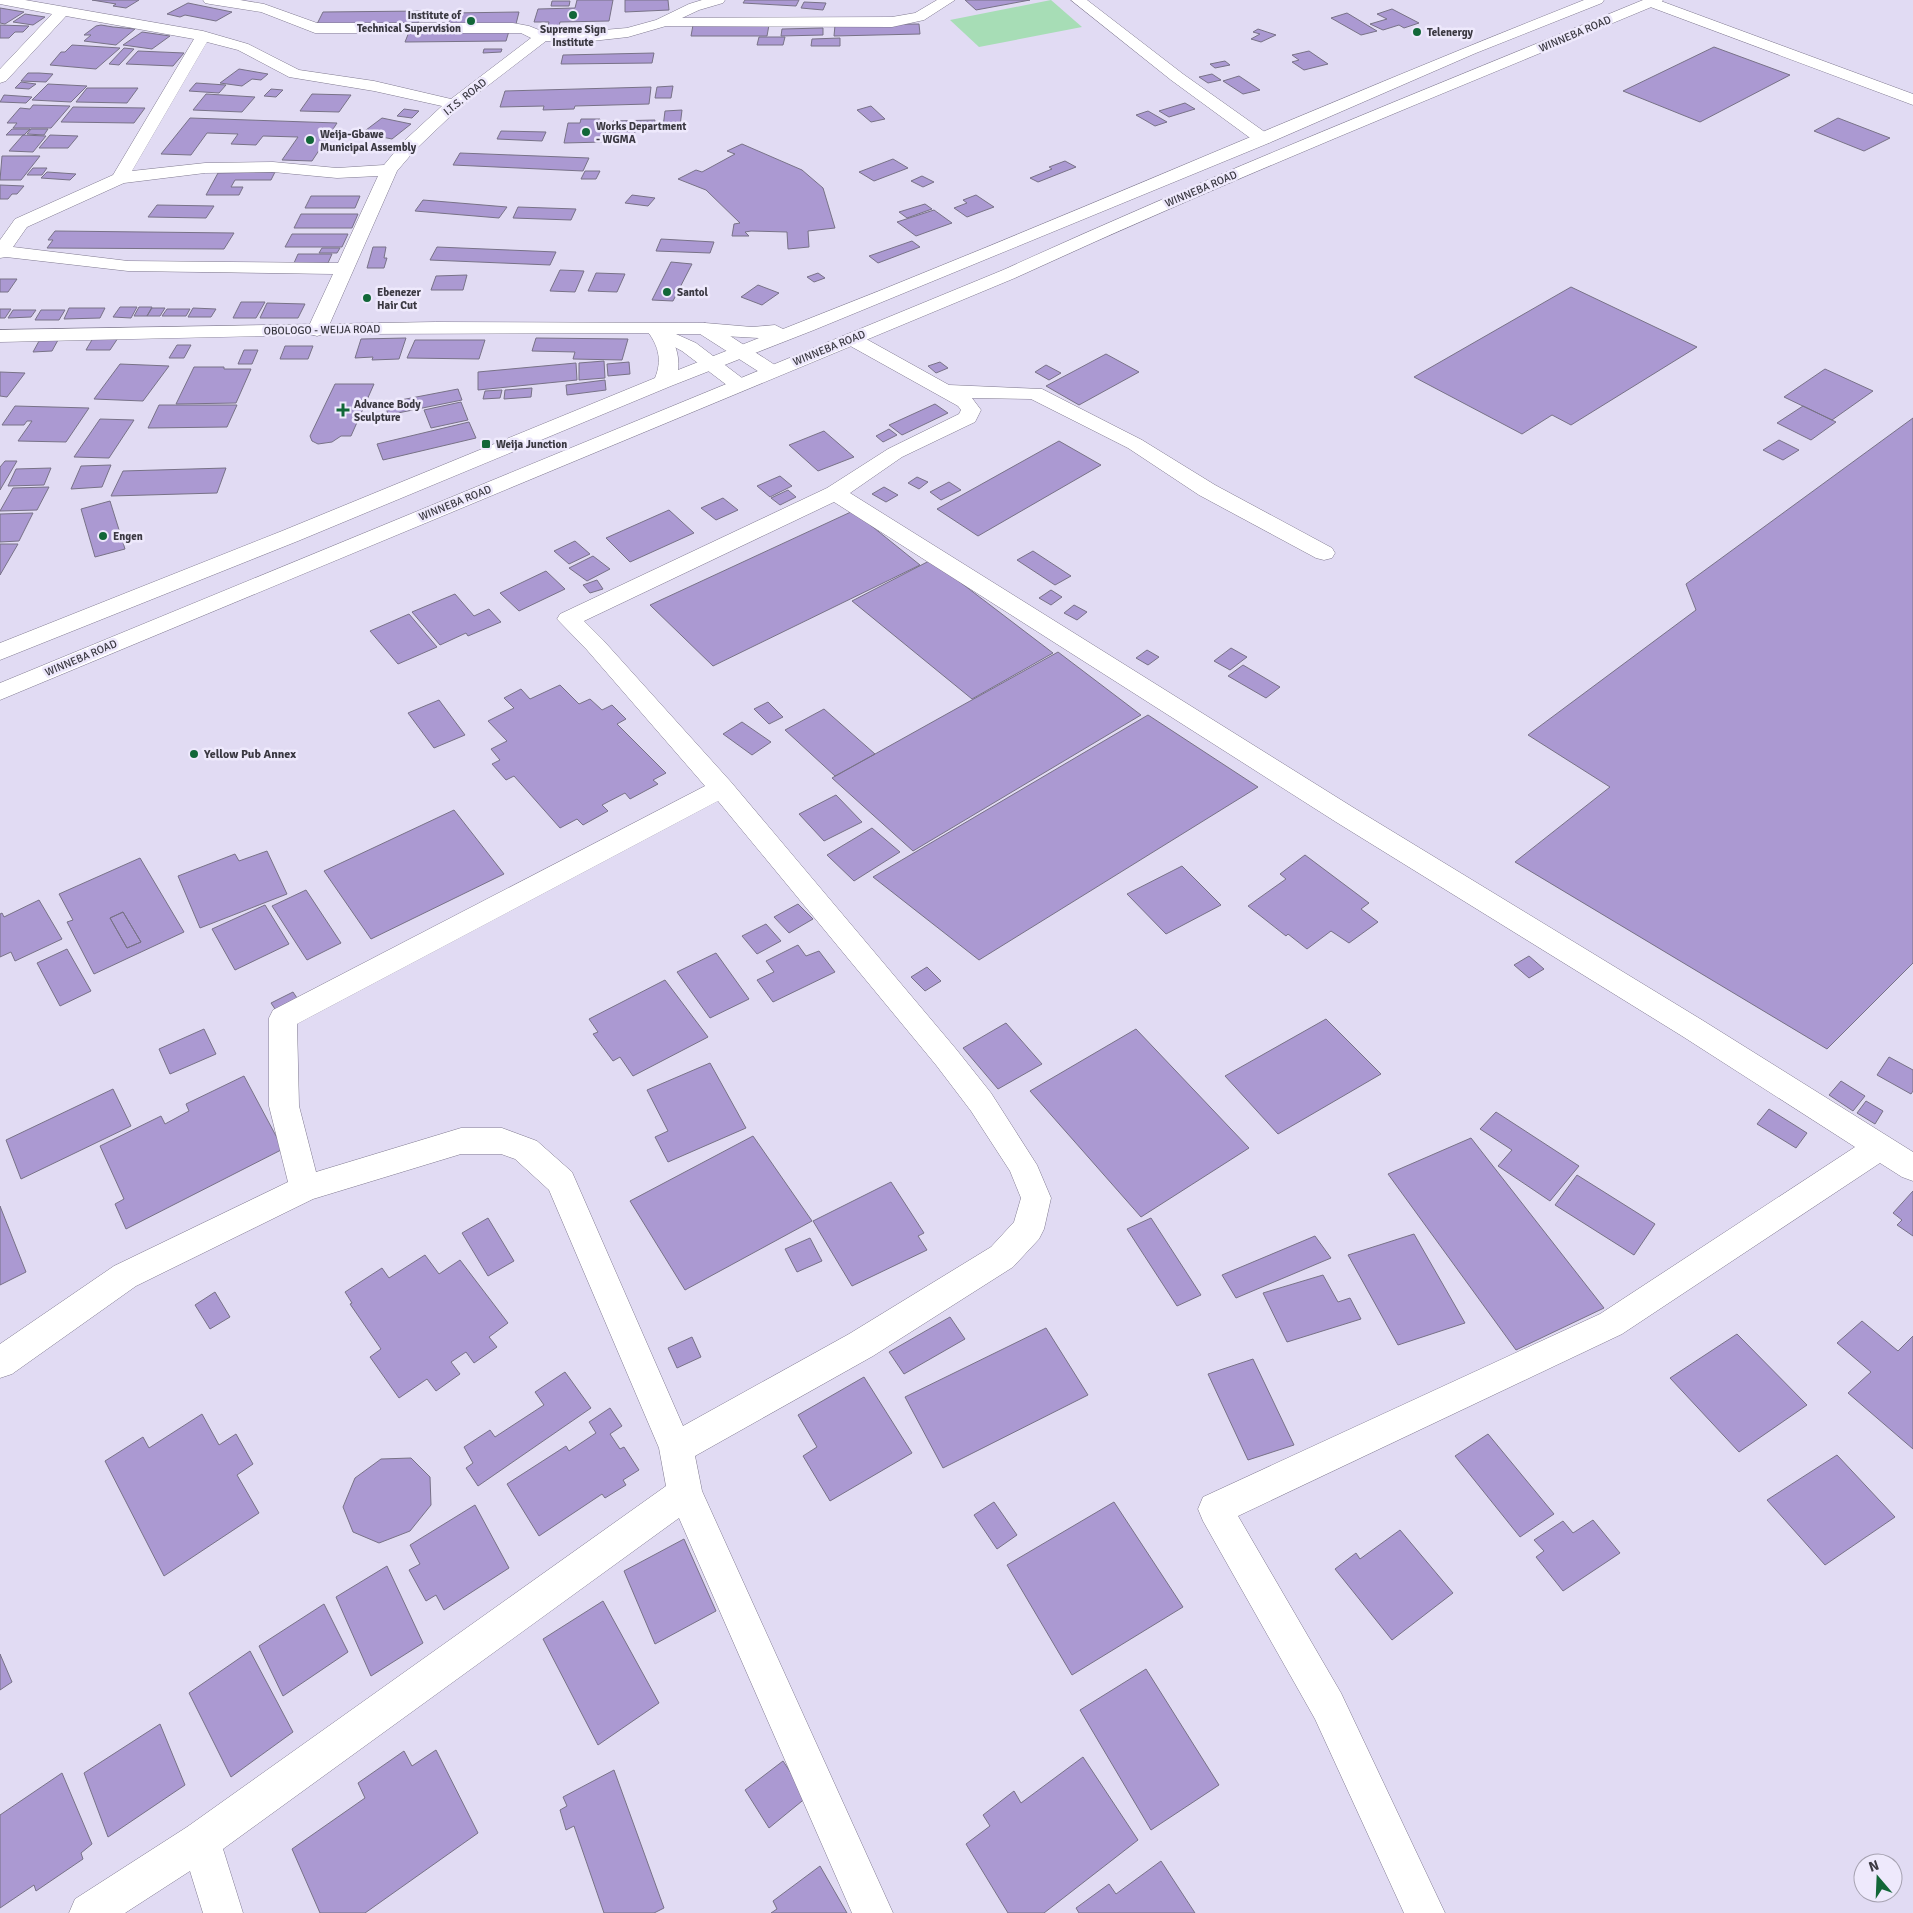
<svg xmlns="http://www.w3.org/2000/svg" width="1913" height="1913" font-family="Signika,sans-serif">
<rect width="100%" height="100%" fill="#e1dbf3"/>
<path fill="#a7ddb6" d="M1051,0L1082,27L979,47L950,20Z"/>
<path fill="#ab99d2" stroke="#787287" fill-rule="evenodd" d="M92,0H139L126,8L113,6L116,4Z
M577,0H613L609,21L560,22L559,26H548L549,22H534L538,9L575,8Z
M625,0H668L669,10L625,12Z
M745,0H799L796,6L743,3Z
M965,0H1030L976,10Z
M552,1H570L569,6H551Z
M804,2L826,3L823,10L801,8Z
M188,3L232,12L216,21L185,15L180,17L167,14Z
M0,8L24,12L5,24L0,23Z
M1392,9L1419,23L1404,28L1399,25L1383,30L1370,24L1387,19L1377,14Z
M423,11L418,23L317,24L323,12Z
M519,12L516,24L448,25L452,13Z
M1347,13L1377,31L1361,35L1331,18Z
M25,14L45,17L33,25L13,22Z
M919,24L920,34L834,36L835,25Z
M0,25L29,26L23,32H15L9,38H0Z
M101,25L113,27L135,29L116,45L84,41L91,35H84L96,26Z
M693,25H769L767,36H691Z
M823,28V35L781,36L782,29Z
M1258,29L1276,35L1261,42L1251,39L1260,34L1253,32Z
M509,31L506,41L405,42L409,32Z
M142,32L170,36L152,49L123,45Z
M759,37H785L783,45H757Z
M840,38V46H811L812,39Z
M72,45L120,48L96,69L50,65L61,52H65Z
M1714,47L1790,75L1700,122L1623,91Z
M124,48L134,49L119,65L109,64Z
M484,49H502L501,52L483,53Z
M138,51L184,53L173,66L126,64Z
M1309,51L1328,64L1304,70L1292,62L1299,60L1292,55Z
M654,53L652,63L561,64L563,55Z
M1225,61L1230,65L1215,68L1210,64Z
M239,69L268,74L261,80L252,79L242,86L220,83Z
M28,73H39L53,74L46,82L21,81Z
M1212,74L1221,80L1208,83L1199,77Z
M1239,76L1260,90L1243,94L1223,81Z
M21,82L36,84L29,89L15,88Z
M196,83L226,85L219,93L189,91Z
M48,84L87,86L71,102L32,100Z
M673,86L671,98H655L657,87Z
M651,87L649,104L575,106L574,109L543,110L544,106L500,107L505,91Z
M87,88H138L127,103L76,102Z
M271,89L283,90L276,97L264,96Z
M206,94L255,97L242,112L193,110Z
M312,94L351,95L339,112L300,111Z
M4,95L32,97L26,103L0,102Z
M1185,103L1195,109L1169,117L1159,111Z
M33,105L70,106L51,128H13L17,123H7L20,108L30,109Z
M871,106L885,119L871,122L857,110Z
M73,107L145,108L134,123L61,122Z
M404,109L419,111L412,118L397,116Z
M682,110L680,126L663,127L665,111Z
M1148,111L1167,122L1155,126L1136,115Z
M190,118L337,123L312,161L282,160L298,137L263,136L256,145L231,144L238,134L207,133L191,155L161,154Z
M382,118L411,124L392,139L362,133Z
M1838,118L1890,138L1864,151L1814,131Z
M581,119H600L599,123L607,122L604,142L564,143L568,123H580Z
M655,120L653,130L612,131L613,121Z
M12,129H30L24,135H6Z
M31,129H48L44,135L27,134Z
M501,131L546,132L542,141L497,139Z
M635,131L633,143L607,144L609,132Z
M23,135L46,136L33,152L9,151Z
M50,135L78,136L68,148H39Z
M742,144L802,170L823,188L835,228L808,231L809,247L788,249L787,232L751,231L745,232L749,236H732L734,224L740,223L706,190L678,179L696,170L702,172L735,154L727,151Z
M460,153L589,158L583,171L453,165Z
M2,156H40L21,180H0Z
M893,159L908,168L874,181L859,172Z
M1065,161L1076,167L1038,182L1030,178L1052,169L1049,167Z
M33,168H47L42,175H27Z
M585,171H600L596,179H581Z
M47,172L76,174L70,180L41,178Z
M275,172L271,180H235L231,187H243L239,195H206L218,173Z
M922,176L934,182L923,187L911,181Z
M0,185L24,186L17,194H12L8,199H0Z
M632,195L655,198L648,206L625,203Z
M976,195L994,207L967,217L954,208L967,203L963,200Z
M311,196H360L355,208H305Z
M423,200L507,207L499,218L415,211Z
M925,204L932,209L907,218L899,212Z
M157,205L214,206L206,218L148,217Z
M518,207L576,209L571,220L513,218Z
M934,210L952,223L916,236L897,222Z
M301,214H358L352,228H294Z
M55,231L234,233L224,249L47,248L53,240H48Z
M292,234H348L342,247H285Z
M661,239L714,242L710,253L656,251Z
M912,241L920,247L878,263L869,256Z
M373,247H386L384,258H387L384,268H367Z
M437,247L556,252L550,265L430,260Z
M322,248H340L337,253H319Z
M298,254H332L328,263H294Z
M671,262L692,264L673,301L652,300Z
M560,270L584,271L575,292L550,291Z
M596,273L625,274L617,292L588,291Z
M818,273L825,278L814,282L807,277Z
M467,275L463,290H431L436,276Z
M0,279H17L8,292H0Z
M758,285L779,293L762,305L741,297Z
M1571,287L1697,347L1571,425L1552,415L1522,434L1414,377Z
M241,302H265L256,318H233Z
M267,303L305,304L298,318H260Z
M120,307H137L131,318L113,317Z
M139,307H152L147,316H134Z
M69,308H105L100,318L64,319Z
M152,308H165L160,316H147Z
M193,308L216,309L211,317H188Z
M0,309H11L5,318H0Z
M167,309H190L186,316H162Z
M13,310H36L31,317L8,318Z
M41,310H65L59,320H35Z
M93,338H118L110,350H86Z
M406,338L399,359L372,360L373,357L355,358L361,339Z
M536,338L628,339L622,360L573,359L575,352L532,351Z
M58,340L52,351L33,352L39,341Z
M415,340H485L479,359L407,358Z
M177,345H191L184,358H169Z
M285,346H313L308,359H280Z
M244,350H258L252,364H238Z
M1106,354L1139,372L1079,405L1046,386Z
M604,361L605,378L579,380V363Z
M629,362L630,374L608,376L607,364Z
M940,362L948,368L936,373L928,366Z
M576,363L577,380L478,390V372Z
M120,364L169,366L143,401L94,399Z
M1046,365L1061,373L1049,380L1035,372Z
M194,367H224V369H251L236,403L176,404Z
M1825,369L1873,391L1832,420L1784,397Z
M0,372L25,373L7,397L0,396Z
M605,380L606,390L567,395L566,385Z
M335,384H374L351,436H341L332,442L318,444L312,441L310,436Z
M532,388L531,397L504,399L505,390Z
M458,389L462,400L388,415L385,403Z
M502,390L500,398L483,399L485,391Z
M461,402L468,420L431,428L424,410Z
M935,404L948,413L902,435L889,425Z
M159,405H237L227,427L148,428Z
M15,406L89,408L66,442L18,441L32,421H27L24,425H2Z
M1803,406L1836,422L1811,440L1777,423Z
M1913,418V963L1827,1049L1515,862L1610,787L1528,735L1696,610L1686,584Z
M100,419L134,420L109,458L74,457Z
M469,422L476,438L383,460L377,444Z
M889,429L897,435L883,442L876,436Z
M824,431L854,457L818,471L789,445Z
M1779,440L1799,450L1783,460L1763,450Z
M1059,441L1101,465L978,536L937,509Z
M5,461H17L0,490V467Z
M111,465L102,487L71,489L81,466Z
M51,468L44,485L8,486L16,469Z
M226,468L217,493L111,496L123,471Z
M780,476L792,486L770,497L757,486Z
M917,477L928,482L919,489L908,483Z
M949,482L961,490L941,500L930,492Z
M49,487L37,510L0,511L13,488Z
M884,487L898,495L886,502L872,494Z
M788,490L796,497L780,505L771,498Z
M723,498L738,510L716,520L701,508Z
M110,501L125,549L95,557L81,509Z
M669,510L694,533L630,562L606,538Z
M853,511L920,565L713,666L650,605Z
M33,513L19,541L0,542V514Z
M575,541L590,554L569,564L554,551Z
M0,544H18L0,575Z
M1033,551L1071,576L1055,585L1017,560Z
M593,556L610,569L587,581L569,568Z
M931,560L1053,653L972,699L852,601Z
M546,571L565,589L519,611L500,593Z
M597,580L603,589L590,593L583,585Z
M1051,590L1062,597L1051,605L1039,598Z
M455,594L474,616L489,609L501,622L468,636L466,633L440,645L412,612Z
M1074,605L1087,612L1077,620L1064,613Z
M409,614L437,647L398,664L370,631Z
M1231,648L1247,657L1230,670L1214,661Z
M1147,650L1159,657L1148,665L1136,658Z
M1058,652L1141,715L913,851L832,778Z
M1243,665L1280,687L1266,698L1228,676Z
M560,685L579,704L590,699L602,710L612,705L626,719L617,724L666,773L653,780L658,784L630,799L625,793L602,805L608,811L583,825L577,819L560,828L514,776L506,780L492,764L500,760L491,749L507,741L488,721L514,708L504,698L521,689L530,699Z
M439,700L465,735L434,748L408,713Z
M768,702L783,717L769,724L754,709Z
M824,709L875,754L835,776L785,730Z
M1148,715L1258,787L979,960L873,877Z
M742,722L771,742L752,755L723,734Z
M836,795L862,822L824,841L799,814Z
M454,810L504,874L371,939L324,871Z
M872,828L900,852L854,881L827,855Z
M267,851L287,894L200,928L178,876L235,854L239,861Z
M1305,855L1369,903L1361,909L1378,922L1349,943L1331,931L1307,949L1288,934L1286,936L1248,906L1286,879L1280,874Z
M140,858L184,932L94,974L67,922L73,920L59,894ZM123,912L141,942L127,948L110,918Z
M1182,866L1221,905L1166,934L1127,894Z
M306,890L341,943L307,960L272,906Z
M39,900L62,939L15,961L11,952L0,957V914L2,913L4,917Z
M798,904L813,919L789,933L774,917Z
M265,905L289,944L235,970L212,929Z
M123,912L141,942L127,948L110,918Z
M766,924L781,941L757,954L742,936Z
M798,945L806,956L819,951L835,972L773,1002L757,980L774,972L766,961Z
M67,949L91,991L60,1006L37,963Z
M716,953L749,999L710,1018L677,972Z
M1529,956L1544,969L1529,978L1514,965Z
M927,967L941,981L925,991L911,977Z
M665,980L708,1037L633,1076L620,1057L613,1061L593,1034L598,1032L589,1019Z
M293,992L299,1001L277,1012L271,1003Z
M1326,1019L1381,1074L1278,1134L1225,1076Z
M1006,1023L1042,1064L998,1089L963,1048Z
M204,1029L216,1054L170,1074L159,1049Z
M1136,1029L1249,1148L1141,1217L1030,1091Z
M1889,1057L1913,1070V1091L1911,1094L1877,1075Z
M710,1063L746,1128L668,1162L655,1137L668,1131L647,1090Z
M244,1076L283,1149L126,1229L115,1204L124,1199L100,1146L161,1116L165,1124L189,1111L186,1104Z
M1841,1081L1865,1096L1853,1111L1829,1095Z
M113,1089L131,1126L21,1179L6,1140Z
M1866,1101L1883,1111L1875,1124L1857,1113Z
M1769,1109L1807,1133L1796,1148L1757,1124Z
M1496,1112L1579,1166L1550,1201L1498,1166L1512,1150L1480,1129Z
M753,1136L812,1221L685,1290L630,1201Z
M1471,1138L1604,1308L1516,1350L1388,1174Z
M1577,1175L1655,1224L1634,1255L1555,1205Z
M891,1182L924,1233L918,1236L927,1250L852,1286L813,1221Z
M1913,1191V1236L1897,1225L1902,1220L1893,1213Z
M0,1206L26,1272L0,1285Z
M488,1218L514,1261L488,1276L462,1233Z
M1151,1218L1201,1295L1177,1306L1127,1229Z
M1414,1234L1465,1323L1398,1345L1348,1255Z
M1315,1236L1331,1258L1236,1298L1222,1275Z
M810,1238L822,1261L797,1272L785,1249Z
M425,1255L439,1274L460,1260L508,1323L489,1337L497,1347L474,1363L466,1352L451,1362L460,1374L436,1391L427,1379L399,1398L370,1357L381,1349L350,1304L352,1303L345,1292L382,1268L389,1278Z
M1323,1275L1338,1302L1350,1298L1361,1319L1287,1342L1263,1293Z
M215,1292L230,1317L210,1329L195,1305Z
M950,1317L965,1339L904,1374L889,1352Z
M1862,1321L1898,1351L1913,1336V1449L1848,1393L1871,1372L1837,1343Z
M1046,1328L1088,1395L943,1468L905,1397Z
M1737,1334L1807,1405L1739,1452L1670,1378Z
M692,1337L701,1357L677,1368L668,1348Z
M1253,1359L1294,1445L1248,1460L1208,1374Z
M565,1372L591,1408L478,1486L466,1468L473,1463L464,1447L490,1430L495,1437L544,1405L535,1392Z
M864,1377L912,1453L830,1501L803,1456L817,1447L798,1415Z
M610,1408L622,1426L610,1434L620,1449L624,1447L639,1470L623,1480L626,1485L605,1498L602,1494L539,1536L507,1484L566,1446L569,1451L596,1433L589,1422Z
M202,1414L219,1445L236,1434L253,1464L237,1475L259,1513L164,1576L105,1461L143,1437L149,1448Z
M1488,1434L1554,1514L1520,1537L1455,1456Z
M1837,1455L1895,1517L1825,1565L1767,1500Z
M411,1458L430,1477L431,1505L410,1531L379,1543L353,1532L343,1507L355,1478L381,1459Z
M994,1502L1017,1535L997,1549L974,1515Z
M1114,1502L1183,1607L1072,1675L1007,1565Z
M475,1505L509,1568L444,1610L436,1595L426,1601L409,1570L420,1564L410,1545Z
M1593,1520L1620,1553L1563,1591L1536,1557L1544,1551L1534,1540L1563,1521L1573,1533Z
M1400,1530L1453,1593L1392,1640L1335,1569L1356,1553L1360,1559Z
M684,1539L716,1611L655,1644L624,1571Z
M387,1566L423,1643L371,1676L336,1597Z
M603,1601L659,1703L598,1745L543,1639Z
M324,1604L348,1652L283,1696L259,1646Z
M250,1651L293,1732L231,1777L189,1693Z
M0,1654L12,1682L0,1690Z
M1146,1669L1219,1785L1151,1830L1080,1710Z
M160,1724L185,1785L108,1837L84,1773Z
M436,1750L478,1833L365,1913H320L292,1849L365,1798L358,1783L404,1751L412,1766Z
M1083,1757L1138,1840L1044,1913H1008L966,1844L990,1826L983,1815L1014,1791L1021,1803Z
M783,1761L807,1797L769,1828L745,1790Z
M614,1770L664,1908L654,1913H604L574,1826L566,1830L560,1810L567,1806L563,1797Z
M62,1773L92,1844L81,1853L83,1859L36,1891L34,1885L0,1908V1815Z
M1161,1861L1195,1913H1079L1076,1908L1109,1884L1116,1894Z
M820,1866L847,1913H771L777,1909L773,1901Z"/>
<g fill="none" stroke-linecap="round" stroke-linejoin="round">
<defs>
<path id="street" d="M0,0H25L203,31L248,44L299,70L374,81L451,99L531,38L521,33H315L261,12L210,4L205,3L203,0H240L264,4L317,23H513L529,26L544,32L592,31L627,28L656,20L689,4L702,0H725L723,3L699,10L682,18L892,17L915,13L937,0H955L924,20L892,27L666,26L628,37L592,41H546L460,107L415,150L397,171L327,330L324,334L317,336L310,334L307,330L333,274L128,271L6,257L0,258V240L15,219L113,175L194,39L66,16L6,81L0,83V69L52,14L0,4ZM207,42L238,50L289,77L374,91L442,106L403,142L384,165L337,168L273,162L205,163L132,171ZM273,172L337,178L378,176L338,263L128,261L13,247L27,227L124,183L205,173Z
M1071,0H1087L1183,74L1269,135L1271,139L1269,143H1257L1171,80Z
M1644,0H1658L1913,94V105L1645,5L1643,2Z
M852,333L859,335L949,385L1042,389L1142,440L1215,485L1332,548L1335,553L1332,558L1324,560L1316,558L1199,495L1128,448L1031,399L972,398L981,410L975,422L902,457L850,493L1354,808L1702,1020L1913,1152V1181L1902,1177L1880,1163L1622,1334L1238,1516L1341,1693L1445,1913H1404L1315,1719L1203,1521L1198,1509L1203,1497L1600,1314L1855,1147L1682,1036L1336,822L834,502L584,621L603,640L731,782L956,1049L991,1093L1037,1165L1051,1198L1044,1229L1039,1239L1013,1267L873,1356L695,1456L702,1491L893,1913H852L679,1518L223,1849L243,1913H203L190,1871L125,1913H69L75,1899L187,1827L666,1486L659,1448L549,1190L515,1159L501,1154H461L313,1199L136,1286L12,1374L0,1378V1344L114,1266L288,1182L269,1106V1018L273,1010L705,786L587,650L557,619L560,614L827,488L888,449L959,414L961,410L958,406L845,343L842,339L845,335ZM718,801L936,1065L971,1111L1010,1171L1021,1198L1014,1222L991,1247L849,1334L683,1426L572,1172L537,1141L502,1128H461L316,1172L299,1106L297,1024Z"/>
<path id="secondary" d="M436,322L705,323L721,330L778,367L781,371L778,375L771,377L764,375L700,334H676L696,343L746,381L749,385L746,389L739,391L732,389L682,351L648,333L349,334L0,342V330Z"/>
<path id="highway" d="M1584,0H1604L1602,3L1476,53L1269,143L814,330L671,386L298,541L0,660V643L282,531L655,378C662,361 659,347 648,332L651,328L658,326L665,328C674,341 680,353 678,370L759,338L705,335L698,333L695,329L698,325L705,323L752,327L775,325L783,329C1052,224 1316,106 1584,0Z
M1643,0H1663L1661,3C1445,93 1228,180 1015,278L0,700V683L1003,270C1213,174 1429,88 1643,0Z"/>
</defs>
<use href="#street" stroke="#807a90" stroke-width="1"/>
<use href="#secondary" stroke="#807a90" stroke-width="1"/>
<use href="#highway" stroke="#807a90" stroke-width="1"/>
<use href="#street" fill="#fff" fill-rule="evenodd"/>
<use href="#secondary" fill="#fff" fill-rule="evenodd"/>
<use href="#highway" fill="#fff" fill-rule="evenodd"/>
</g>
<g fill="#126738" stroke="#eee9fc" stroke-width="2">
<circle cx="573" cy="15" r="5"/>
<circle cx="471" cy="21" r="5"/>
<circle cx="1417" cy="32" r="5"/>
<circle cx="586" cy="132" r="5"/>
<circle cx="310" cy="140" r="5"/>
<circle cx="667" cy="292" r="5"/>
<circle cx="367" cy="298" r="5"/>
<path d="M340.5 402.5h5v5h5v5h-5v5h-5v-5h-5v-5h5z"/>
<rect x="481" y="439" width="10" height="10" rx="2.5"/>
<circle cx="103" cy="536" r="5"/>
<circle cx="194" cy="754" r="5"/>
</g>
<g text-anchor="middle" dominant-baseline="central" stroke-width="5" stroke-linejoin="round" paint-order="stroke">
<g font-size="11" font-weight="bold" fill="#3a3841" stroke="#eee9fc" text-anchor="start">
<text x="461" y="15" text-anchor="end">Institute of<tspan x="461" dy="13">Technical Supervision</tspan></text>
<text x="573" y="29" text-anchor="middle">Supreme Sign<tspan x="573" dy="13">Institute</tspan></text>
<text x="1427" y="32">Telenergy</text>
<text x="596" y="126">Works Department<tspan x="596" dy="13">- WGMA</tspan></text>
<text x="320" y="134">Weija-Gbawe<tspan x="320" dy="13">Municipal Assembly</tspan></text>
<text x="377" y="292">Ebenezer<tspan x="377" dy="13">Hair Cut</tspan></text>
<text x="677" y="292">Santol</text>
<text x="354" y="404">Advance Body<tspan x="354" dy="13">Sculpture</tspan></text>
<text x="496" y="444">Weija Junction</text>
<text x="113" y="536">Engen</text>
</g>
<g font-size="11" fill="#3a3841" stroke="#eee9fc">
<text transform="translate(1575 34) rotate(-23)">WINNEBA ROAD</text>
<text transform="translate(465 97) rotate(-39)">I.T.S. ROAD</text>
<text transform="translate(1201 189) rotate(-23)">WINNEBA ROAD</text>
<text transform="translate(322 330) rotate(-1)">OBOLOGO - WEIJA ROAD</text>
<text transform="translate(829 348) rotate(-22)">WINNEBA ROAD</text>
<text transform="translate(455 503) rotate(-22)">WINNEBA ROAD</text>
<text transform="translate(81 658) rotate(-23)">WINNEBA ROAD</text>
</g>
<g font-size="12" font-weight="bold" fill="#3a3841" stroke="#eee9fc" text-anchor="start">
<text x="204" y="754">Yellow Pub Annex</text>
</g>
</g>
<g transform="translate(1878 1878) rotate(341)"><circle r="24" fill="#eee9fc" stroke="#a6a2b1"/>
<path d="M0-4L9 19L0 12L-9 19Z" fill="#126738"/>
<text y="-8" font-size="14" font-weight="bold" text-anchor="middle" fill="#3a3841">N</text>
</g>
</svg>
